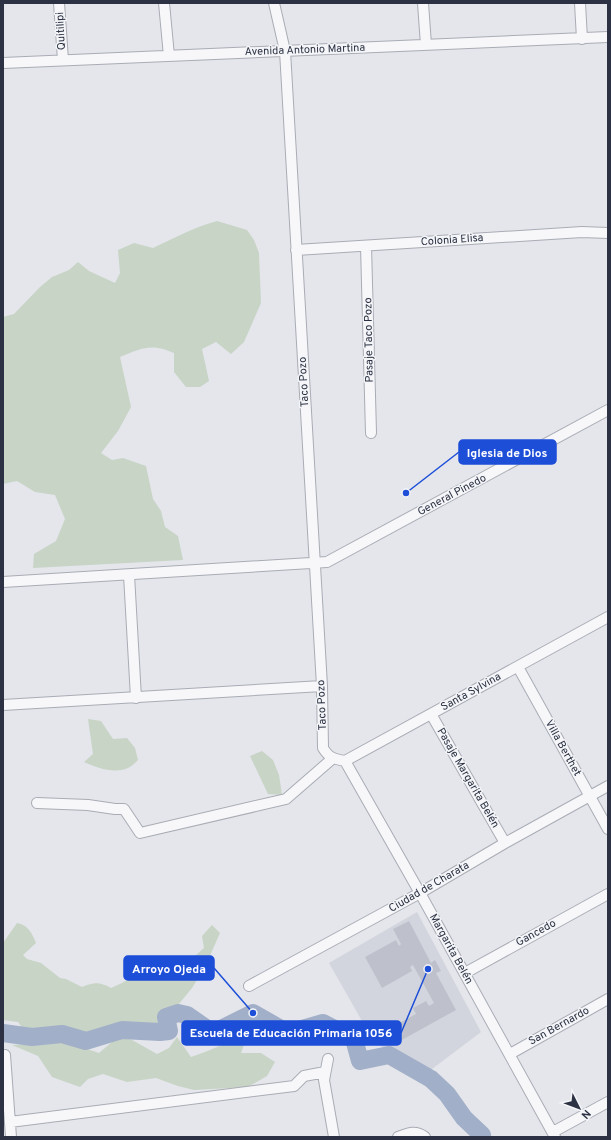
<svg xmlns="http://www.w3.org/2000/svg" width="611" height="1140" font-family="Overpass,sans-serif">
<rect width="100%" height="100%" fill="#e4e6eb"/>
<path fill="#d2d5dd" d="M417,912L481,1032L428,1072L374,1042L329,963Z"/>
<path fill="#c8d4c6" d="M217,221L247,230L254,240L259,253L261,303L244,342L231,354L216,342L202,349L209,381L200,387H186L174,372V353C151,343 142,348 120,357L131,407L118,431L101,453L112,460L123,458L146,466L153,499L161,511L165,527L178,536L183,560L33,568L34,554L56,541L65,519L55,495L35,492L17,481L3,484V317L14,314L40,287L52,277L69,270L78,262L89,271L115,283L120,273L118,250L134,243L153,248C174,238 195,227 217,221Z
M88,719L101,721L113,739L127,738L135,748L138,760C135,763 132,766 128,768C114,774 97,768 84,762L93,754Z
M262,751L273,760L279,775L282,795L268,794L250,756Z
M17,923C28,925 32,933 36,943L23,955L27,959L41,963L60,978L66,979L82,987C95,982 99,982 111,988C128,981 132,978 141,962L163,963L167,958L180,961L196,955L204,948L202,936L212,925L220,933L204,969L192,988L174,1010L163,1016L158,1028H152L127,1022L88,1036L73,1032L60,1031L19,1032L21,1026L18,1022L3,1020V943Z
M249,1031L241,1053H261L275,1062L267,1076L248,1087L194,1090L178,1086L156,1078L127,1082L103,1074L88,1079L80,1087L52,1077L38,1056L12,1045L42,1043H69L99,1053L119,1036L132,1040L157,1054L169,1048L177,1037L191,1057C212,1050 230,1042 249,1031Z"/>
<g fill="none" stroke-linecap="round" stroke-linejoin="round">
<path stroke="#a2afc8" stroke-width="18" d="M3,1033L32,1037L62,1034L86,1041L122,1030L160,1032L169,1031L166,1017L178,1013L187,1015L213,1033L253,1013L288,1033L323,1023L354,1039L360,1061L389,1055L431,1079L447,1094L464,1118L482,1135L481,1137"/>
</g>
<path fill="#bec1cb" d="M409,921L431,963L435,960L441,971L436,973L456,1010L400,1041L392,1027L416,1014L413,1008L426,1001L429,1006L434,1003L413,965L410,967L412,971L382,988L365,957L396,940L399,946L401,944L393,929Z"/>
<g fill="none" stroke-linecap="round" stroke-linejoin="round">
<defs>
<path id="minor" d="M59,3L63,60
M164,3L169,56
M274,3L285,51L322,686L323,748C329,758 334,759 345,761L608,617
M423,3L426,45
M580,3L582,39
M3,63L608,37
M366,246L371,433
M296,250L582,232L608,233
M129,575L136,698
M3,582L327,562L608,410
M518,667L608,829
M3,705L322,686
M431,714L505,843
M345,761L420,893L555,1137
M37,803L88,805L115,809H124L140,833L286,799L332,759
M465,973L608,894
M249,986L420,893L505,843L608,786
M510,1054L608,999
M3,1056L5,1055L11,1137
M328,1059L324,1080L334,1137
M10,1122L294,1086L304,1076L325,1072
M553,1132L608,1102
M398,1137C409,1133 415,1130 425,1137"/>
</defs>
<use href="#minor" stroke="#a9acb5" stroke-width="12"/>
<use href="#minor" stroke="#f7f7f9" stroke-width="10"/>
</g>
<g text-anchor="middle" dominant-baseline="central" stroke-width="3" stroke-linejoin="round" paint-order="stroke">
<g font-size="11" fill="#2c3243" stroke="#f4f5f8">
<text transform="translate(61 31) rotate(-93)">Quitilipi</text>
<text transform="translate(305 50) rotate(-2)">Avenida Antonio Martina</text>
<text transform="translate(452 240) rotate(-4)">Colonia Elisa</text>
<text transform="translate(369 340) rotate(-91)">Pasaje Taco Pozo</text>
<text transform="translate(304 382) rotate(-93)">Taco Pozo</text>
<text transform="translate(452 495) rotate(-28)">General Pinedo</text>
<text transform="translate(471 692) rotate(-29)">Santa Sylvina</text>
<text transform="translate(322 705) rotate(-92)">Taco Pozo</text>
<text transform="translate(563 748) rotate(61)">Villa Berthet</text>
<text transform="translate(468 778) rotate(60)">Pasaje Margarita Belén</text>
<text transform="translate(429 887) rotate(-30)">Ciudad de Charata</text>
<text transform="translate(536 933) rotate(-29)">Gancedo</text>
<text transform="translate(451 949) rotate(61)">Margarita Belén</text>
<text transform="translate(559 1026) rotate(-29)">San Bernardo</text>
</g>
</g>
<path fill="none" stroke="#1d4ed8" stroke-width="1.5" d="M406 493L459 452M253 1013L214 968M428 969L401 1033"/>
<g fill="#1d4ed8" stroke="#f4f5f8" stroke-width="1.5">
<circle cx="406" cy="493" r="4"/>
<circle cx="253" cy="1013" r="4"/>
<circle cx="428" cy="969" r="4"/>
</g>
<g fill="#1d4ed8" stroke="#1d4ed8" stroke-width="1.5">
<rect x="459" y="440" width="97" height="24" rx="4"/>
<rect x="124" y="956" width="90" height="24" rx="4"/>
<rect x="182" y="1021" width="219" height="24" rx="4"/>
</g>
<g font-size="12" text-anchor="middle" font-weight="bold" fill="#fff">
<text x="507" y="457">Iglesia de Dios</text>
<text x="169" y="973">Arroyo Ojeda</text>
<text x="291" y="1037">Escuela de Educación Primaria 1056</text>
</g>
<rect width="611" height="1140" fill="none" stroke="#2c3243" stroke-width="8"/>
<g transform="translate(579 1108) rotate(132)" stroke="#f4f5f8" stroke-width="3" paint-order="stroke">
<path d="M0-3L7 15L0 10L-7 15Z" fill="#2c3243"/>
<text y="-6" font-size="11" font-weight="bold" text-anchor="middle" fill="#2c3243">N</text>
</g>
</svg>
